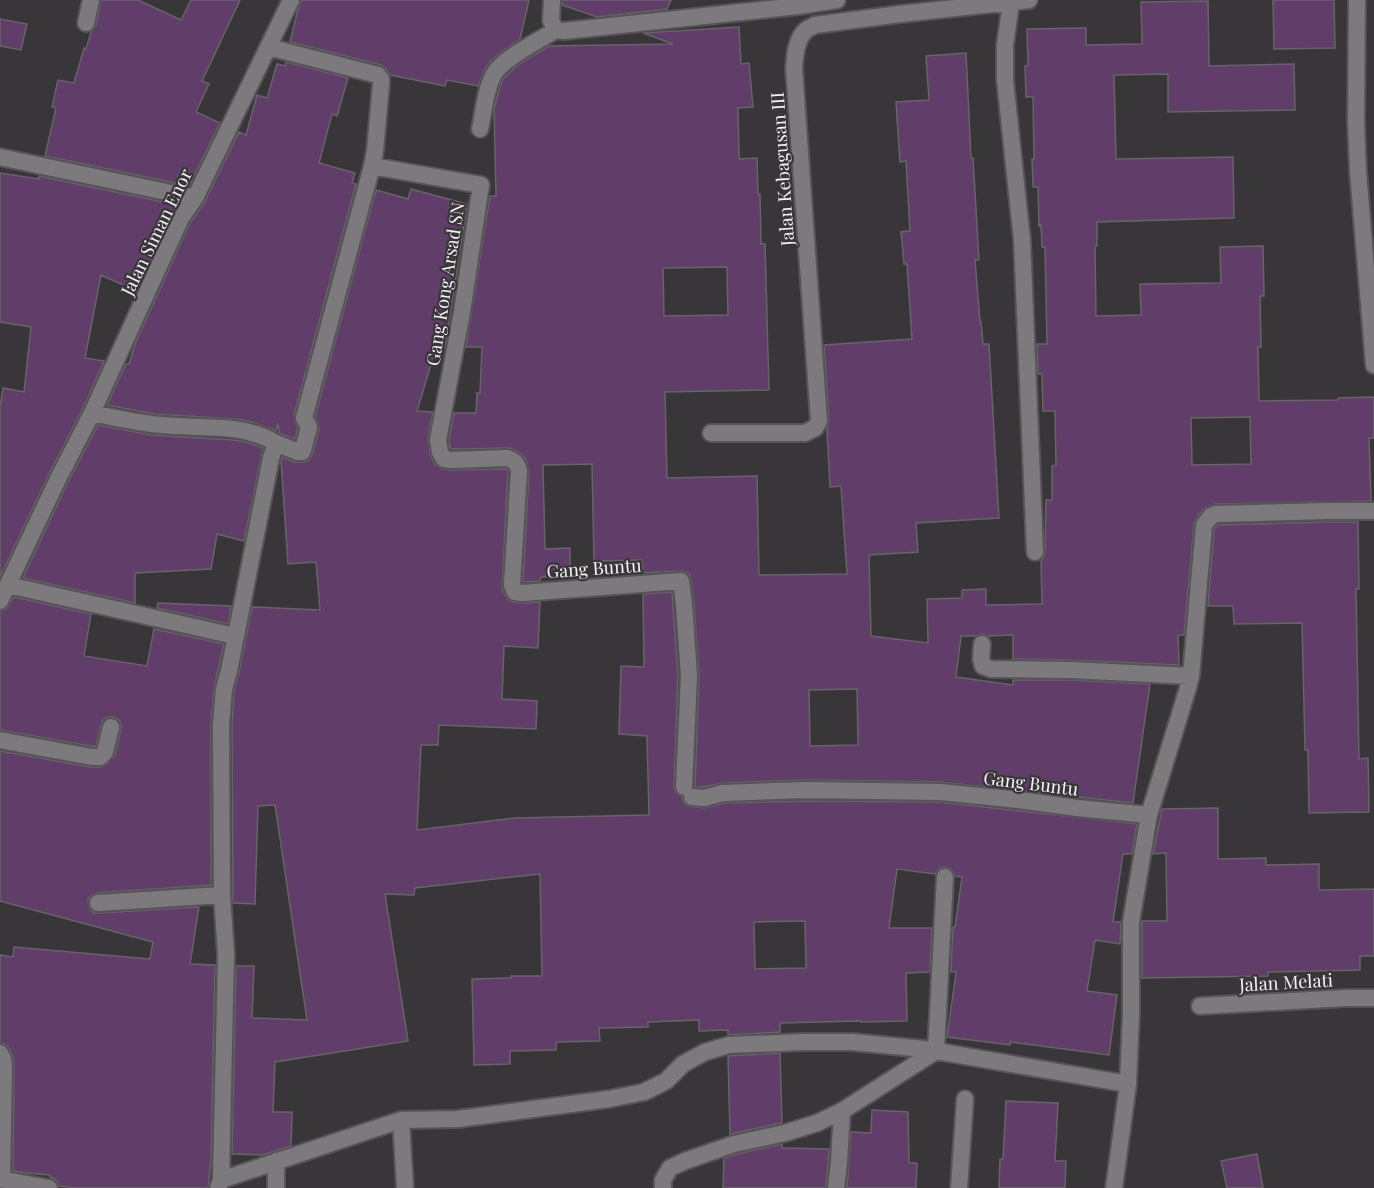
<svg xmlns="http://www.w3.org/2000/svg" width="1374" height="1188" font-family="'Playfair Display',serif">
<rect width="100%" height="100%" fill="#39363a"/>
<path fill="#613d69" stroke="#676468" stroke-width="1.5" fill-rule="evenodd" d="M101,0H138L181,20L191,0H240L202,81L209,84L196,112L220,123L189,186L45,156L56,108L52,107L58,80L74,83L84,48L86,49L91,32L96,25Z
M301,0H529L520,39L499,54L490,62L485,69L478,86L447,80L445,86L390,75L386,69L381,65L290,42L297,13Z
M562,0H671L667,9L597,17L562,5Z
M1273,0H1334L1335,48L1274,49Z
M1208,1L1209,66L1294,64L1295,110L1168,112V74L1114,75L1116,159L1233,157L1234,218L1097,222V246H1095L1096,316L1141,315L1140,284L1221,283L1220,247L1263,246L1264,296H1260L1261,347H1258L1259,401L1338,400V398L1374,397V438H1369L1371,501L1216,504L1203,509L1196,519L1194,524L1184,635H1178L1179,665L1070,660L1013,659V635L988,636L982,634L976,636H961L956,677L1013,685V680H1070L1150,684L1133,803L940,782L805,780L723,783L703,787H695L699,674L694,603L690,575L686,572L680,571L643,573L642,560L594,561L592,464L543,465L545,549L570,548V573H546V577H541L540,581L523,582L529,471L526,460L520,453L510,448L452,449L450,448L449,440L454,413H476L477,393H480L482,347H466L490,196H496L494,109L499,90L503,79L519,64L549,46L673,44L643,33L739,27L741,64L749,63L753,107L738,108L739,159L757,158L758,194H760L761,244H765L769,390L665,392L667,478L757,476L759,575L847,574L841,486L830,487L827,429L829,420L824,345L912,339L907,264H904L901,232L910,231L906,161L900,162L896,102L929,100L926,56L966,53L971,158H973L979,260H975L980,322H981L983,344H989L999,518L916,523L918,552L869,555L871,636L928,643L927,599L962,598V590L986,589V605L1042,604L1041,561L1044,557L1045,552L1046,500H1052V466L1056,465L1055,411H1043L1042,374H1038L1037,344H1047L1045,247H1042L1041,225L1039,226L1038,187H1033L1032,159H1034L1033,97H1026L1025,66L1028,65L1027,29L1086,28V45L1142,44L1141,2ZM727,267L728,315L664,316L663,268ZM1250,417L1251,464L1192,465L1191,418ZM857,689L858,745L810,746L809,690Z
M0,19L27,24L21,50L0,46Z
M286,62L348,78L337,116L332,114L319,163L355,173L352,183L356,184L294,415L295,422L298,428L295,439L279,433L278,423L276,431L252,422L236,419L154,414L107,405L126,364H129L135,344L190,223L204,203L239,132L246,135L257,95L267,98L277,64L285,66Z
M0,173L39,179V176L177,205L171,214L136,291L101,275L85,358L104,361L83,408L48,476L0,577V407L3,388L24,392L31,327L0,322Z
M411,189L467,204L445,348H436L417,411L433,412L428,438L430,454L435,465L443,469L452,470L506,469L508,470L502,589L508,600L513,602L523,603L540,602L538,648L504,646L502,699L537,701L536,729L439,725L438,745H421L417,830L515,818L649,815L647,736L619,734L621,666L644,667L643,594L672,592L678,675L674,787L675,792L682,797L683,802L687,806L704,808L725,803L805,801L939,802L1137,824L1132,854H1123L1120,874L1113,922H1121L1120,944L1095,940L1087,991L1117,995L1109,1055L1010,1042V1045L947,1037L956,972H951L953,927H955L962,877L955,876L951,869L945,867L940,868L935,874L897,869L889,928H932L930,972L906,973L907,1021L861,1022V1021L780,1023V1032L728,1035V1030L699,1031V1020L648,1022V1027L599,1028L600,1041L556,1042V1050L510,1051V1064L474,1065L472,979L511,978V976H542L540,874L415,888L414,895L385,894L408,1041L275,1062L273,1112H292L291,1146L263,1155L232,1154L236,966H254L252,1018L307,1020L275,805L258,806L255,904L233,903L232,725L234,691L239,673L252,607L320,610L316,562L288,564L281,461L282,457L294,462H303L308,461L313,453L319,429L318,423L315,417L376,190L408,199ZM805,921L806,968L755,969L754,922Z
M98,425L151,435L233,440L246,442L263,448L244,541L217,534L211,569L135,573V603L23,578L66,486Z
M1328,522H1358L1359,589H1356L1359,759L1368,758L1369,812L1309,813L1308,750H1305L1302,623L1234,624L1233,606H1208L1214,529L1218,525Z
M14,597L91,614L84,656L147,666L154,629L224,644L214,688L211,724V885L97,893L92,895L88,899V903L90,909L94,913H99L199,907L190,964L215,965L211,1159L208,1188H78L59,1186L56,1180L50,1177V1175L27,1173L13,1171L14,1066L13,1057L9,1048L5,1044L0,1043V955L13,957L14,947L150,959L153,942L0,901V751L90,767H100L107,764L115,755L121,729V723L119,720L114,717H109L104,719L101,725L96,747L0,730V611L6,609Z
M158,603L231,606L228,624L157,608Z
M1218,808V859L1266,858V865L1319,864V890L1374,889V956H1360V970L1268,972V976L1142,978V921H1167L1166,853L1153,854L1162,809Z
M780,1053L782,1123L730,1134L728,1056Z
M1006,1101L1058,1103L1055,1161H1066L1065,1188H999L1000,1159H1003Z
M872,1110L908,1112L909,1163H917L916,1188H847L851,1132L871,1133Z
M782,1144V1148L829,1149L826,1188H723L724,1158L737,1154Z
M1257,1154L1263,1188H1227L1221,1161Z"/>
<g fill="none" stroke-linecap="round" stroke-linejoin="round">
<defs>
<path id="minor" d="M552,0L551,21L556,30
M1357,0L1356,122L1358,171L1374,365
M788,2L798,6L837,0
M1011,3L1005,45V80L1022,240L1035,552
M86,23L91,0
M556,30L564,31L798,6
M480,129C484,111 485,90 494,74C502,59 541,39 556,30
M0,157L195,198
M372,166L481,185L462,312L438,440L440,452L444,459L452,460L507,458C514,460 517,463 519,470L512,585L515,592L522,593L681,581L684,604L689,675L684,787
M92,413C115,418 138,423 161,425C199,429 241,422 276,443
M711,433H805L815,428L819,421L794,68C795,56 796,39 806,30C808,28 812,27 815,25L900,14L1029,0
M8,585L235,636
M0,601L57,481L92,413L181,218L195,198L291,0
M982,644L981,659L983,666L991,669L1070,670L1191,676
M0,740L92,757H100L105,752L111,727
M692,797L704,798L723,793L805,790L940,792L1019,800L1077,808L1149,815
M98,903L222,895
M1200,1006L1346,998H1374
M936,1051L945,877
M0,1053L3,1059L4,1067L2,1179
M276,1161V1188
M0,1179L49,1188
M221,1180L401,1120
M218,1188L221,1180L226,954L222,895L221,725L224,689L229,671L271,458L276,443L298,452H302L303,450L309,427L304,418L372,166L375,151L381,84V79L378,75L268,47
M405,1188L401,1120L458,1119L609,1099L644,1092L666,1081L683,1064L705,1052L729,1045L803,1042H852L924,1049
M663,1188V1180L670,1168L685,1161L734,1144L785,1133L817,1123L842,1111L936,1051L1128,1084
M836,1188L839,1162L842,1111
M959,1188L965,1099
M1114,1188L1128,1084L1131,1014V922L1149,815L1187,691L1191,676L1204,525L1211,516L1216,514L1328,511H1374"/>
</defs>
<use href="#minor" stroke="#575458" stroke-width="20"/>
<use href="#minor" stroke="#7d7a7e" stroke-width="16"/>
</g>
<g text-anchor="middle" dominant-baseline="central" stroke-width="4.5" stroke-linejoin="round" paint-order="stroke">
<g font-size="18" fill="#f4f1f4" stroke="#39363a">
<text transform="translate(782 169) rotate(-94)">Jalan Kebagusan III</text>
<text transform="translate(156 232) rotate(-64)">Jalan Siman Enor</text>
<text transform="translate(445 284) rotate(-81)">Gang Kong Arsad SN</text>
<text transform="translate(594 568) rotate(-4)">Gang Buntu</text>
<text transform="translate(1031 783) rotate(7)">Gang Buntu</text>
<text transform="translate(1286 982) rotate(-3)">Jalan Melati</text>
</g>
</g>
</svg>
